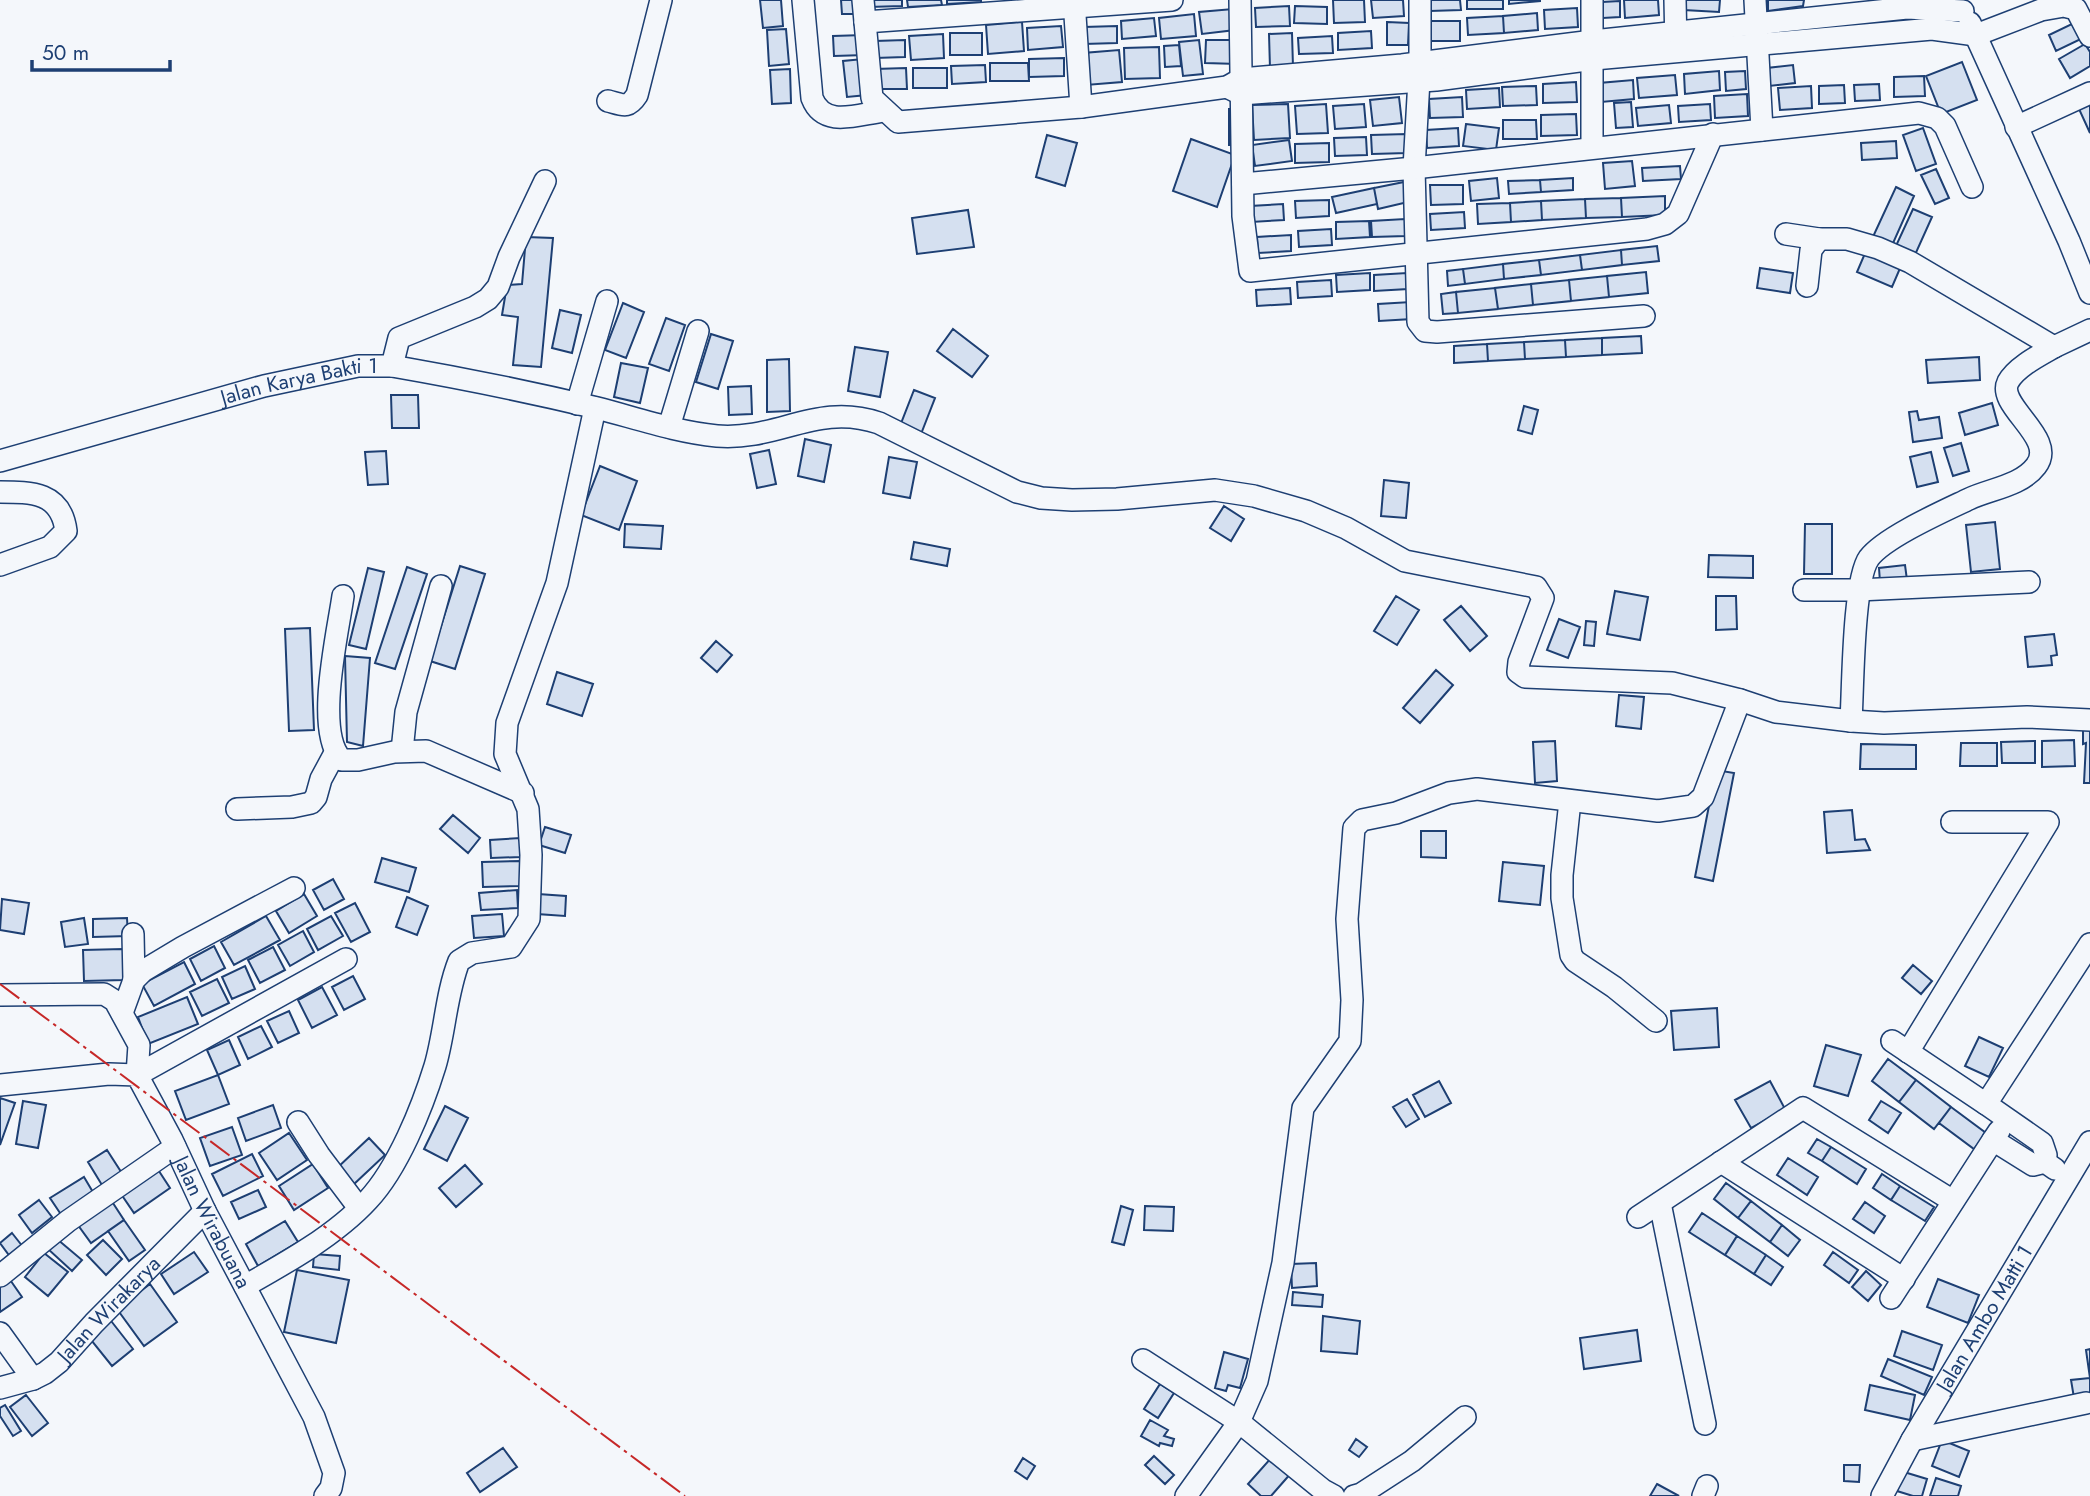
<svg xmlns="http://www.w3.org/2000/svg" width="2090" height="1496" font-family="Jost,sans-serif">
<rect width="100%" height="100%" fill="#f4f7fb"/>
<path fill="#d5e0f0" stroke="#1d3f73" stroke-width="2" d="M760,0H781L783,26L763,28Z
M841,0H861V14H842Z
M868,0H902V6L868,7Z
M907,0H941L942,5L908,7Z
M947,0H981V2L947,4Z
M1333,0H1364L1365,22L1334,23Z
M1371,0H1403L1404,16L1373,18Z
M1430,0H1460L1461,10L1430,11Z
M1467,0H1503V9H1467Z
M1509,0H1540V1L1509,4Z
M1624,0H1658L1659,15L1625,18Z
M1685,0H1720L1719,12L1684,10Z
M1768,0H1804L1803,6L1768,11Z
M1620,1V17L1603,18L1602,2Z
M1289,6L1290,26L1256,27L1255,8Z
M1295,6L1327,7V24L1294,23Z
M1577,8L1578,27L1545,29L1544,10Z
M1233,9L1235,30L1202,34L1199,12Z
M1537,13L1538,30L1504,33L1503,16Z
M1194,14L1196,36L1161,39L1159,18Z
M1503,16L1504,33L1468,35L1467,18Z
M1154,18L1156,36L1122,39L1121,21Z
M1427,21H1460V41H1427Z
M2078,21L2085,37L2056,51L2049,35Z
M1022,22L1024,51L988,54L986,25Z
M1387,22L1409,23L1408,45H1387Z
M1061,26L1063,47L1028,50L1027,28Z
M1117,26V43L1084,44V27Z
M786,29L789,64L769,66L767,30Z
M1371,31L1372,48L1338,50V33Z
M950,33H982V55H950Z
M1292,33L1293,67L1270,68L1269,34Z
M943,34L944,58L911,60L909,36Z
M864,35L865,55L834,56L833,36Z
M1332,36L1333,53L1299,54L1298,38Z
M905,40V57L875,58V41Z
M1199,40L1203,74L1183,76L1179,42Z
M1206,40H1238V64L1205,63Z
M2085,44L2090,52V66L2070,78L2059,59Z
M1179,45L1181,66L1165,67L1164,46Z
M1159,47L1160,78L1125,79L1124,48Z
M1119,50L1122,82L1086,85L1083,53Z
M1064,58V76L1029,77V59Z
M863,59L867,95L847,97L843,61Z
M1962,62L1977,100L1941,114L1926,76Z
M990,63H1028L1029,81H990Z
M985,65L986,82L952,84L951,66Z
M1793,65L1795,83L1769,86L1767,68Z
M906,68L907,89H876L875,69Z
M913,68H947V88H913Z
M790,69L791,103L772,104L770,70Z
M1719,71L1720,90L1685,94L1684,74Z
M1745,71L1746,89L1726,91L1725,72Z
M1675,75L1677,95L1639,98L1637,78Z
M1924,76L1925,96L1894,97V77Z
M1633,80L1634,99L1601,102L1599,83Z
M1576,82L1577,102L1543,103V84Z
M1879,84L1880,100L1855,101L1854,85Z
M1844,85L1845,103L1819,104V86Z
M1536,86L1537,105L1503,106L1502,87Z
M1811,86L1812,108L1780,110L1778,88Z
M1499,88L1500,107L1467,109L1466,90Z
M1747,94L1748,116L1715,118L1714,96Z
M1399,97L1402,123L1373,126L1370,100Z
M1462,97L1463,117L1430,118L1429,99Z
M1631,102L1633,127L1616,128L1614,103Z
M2090,103V133L2079,109Z
M1288,104L1290,138L1254,140L1252,105Z
M1326,104L1328,133L1297,134L1295,106Z
M1364,104L1366,127L1335,129L1333,106Z
M1710,104L1711,120L1679,122L1678,106Z
M1669,105L1671,123L1638,126L1636,108Z
M1229,109H1238L1239,145H1229Z
M1576,114L1577,135L1541,136V115Z
M1503,120H1536L1537,139H1503Z
M1466,124L1499,128L1496,150L1463,146Z
M1458,128L1459,146L1427,148L1426,130Z
M1923,128L1936,164L1916,171L1903,135Z
M1407,134V153L1372,154L1371,135Z
M1047,135L1077,143L1065,186L1036,177Z
M1366,137L1367,155L1335,156L1334,138Z
M1191,139L1235,155L1217,207L1173,191Z
M1289,140L1292,161L1255,166L1252,145Z
M1896,141L1897,158L1862,160L1861,143Z
M1329,143V162L1295,163V144Z
M1632,161L1635,186L1605,189L1603,163Z
M1680,166L1681,179L1643,181L1642,168Z
M1936,169L1949,198L1935,204L1921,175Z
M1497,178L1499,198L1471,201L1469,181Z
M1573,178V190L1541,192L1540,180Z
M1540,180L1541,192L1509,194L1508,181Z
M1404,182L1408,202L1378,209L1374,188Z
M1430,185H1463V204L1431,205Z
M1896,187L1914,196L1890,250L1871,241Z
M1374,188L1377,204L1336,213L1332,197Z
M1665,196V215L1622,217L1621,198Z
M1621,198L1622,217L1586,218L1585,199Z
M1585,199L1586,218L1542,220L1541,201Z
M1329,200V216L1296,218L1295,201Z
M1541,201L1542,220L1511,222L1510,203Z
M1510,203L1511,222L1478,224L1477,204Z
M1283,204L1284,220L1251,222L1250,206Z
M1913,209L1932,217L1914,257L1895,248Z
M968,210L974,247L917,254L912,218Z
M1464,212L1465,228L1431,230L1430,214Z
M1405,219L1406,236L1372,237L1371,221Z
M1369,221L1370,237L1336,239V222Z
M1331,229L1332,245L1299,247L1298,231Z
M1291,235V251L1258,253L1257,237Z
M526,237L553,238L541,367L513,365L518,317L502,315L507,285L522,284Z
M1657,246L1659,261L1622,265L1621,250Z
M1621,250L1622,265L1582,270L1580,255Z
M1866,251L1901,266L1892,287L1857,272Z
M1580,255L1582,270L1541,275L1539,260Z
M1539,260L1541,275L1504,279L1503,264Z
M1503,264L1504,279L1465,284L1463,269Z
M1760,268L1793,273L1790,293L1757,288Z
M1463,269L1465,284L1448,286L1447,271Z
M1646,272L1648,293L1609,297L1607,276Z
M1370,273V290L1337,292L1336,275Z
M1407,273L1408,289L1374,291V275Z
M1607,276L1609,297L1571,301L1569,280Z
M1331,280L1332,296L1298,298L1297,282Z
M1569,280L1571,301L1533,305L1531,284Z
M1531,284L1533,305L1498,309L1495,288Z
M1290,288L1291,304L1257,306L1256,290Z
M1495,288L1498,309L1458,313L1456,292Z
M1456,292L1458,313L1443,314L1441,294Z
M1411,302L1412,319L1379,321L1378,304Z
M623,303L644,312L626,358L605,350Z
M560,310L581,315L572,353L552,348Z
M666,318L685,325L669,371L649,364Z
M953,329L988,356L972,377L937,351Z
M711,334L733,341L718,389L696,382Z
M1641,336L1642,353L1602,355V338Z
M1602,338V355L1566,357L1565,340Z
M1565,340L1566,357L1525,359L1524,342Z
M1524,342L1525,359L1488,361L1487,344Z
M1487,344L1488,361L1454,363V346Z
M855,347L888,352L880,397L848,391Z
M1979,357L1980,380L1928,383L1926,360Z
M789,359L790,411L767,412V360Z
M621,363L648,368L640,403L614,397Z
M751,386L752,414L729,415L728,387Z
M914,390L935,398L921,434L900,426Z
M391,395H418L419,428H392Z
M1992,403L1998,425L1965,435L1959,413Z
M1524,406L1538,410L1532,434L1518,430Z
M1917,411L1919,420L1939,417L1942,438L1913,442L1909,412Z
M805,439L831,445L824,482L798,476Z
M1961,443L1969,471L1953,476L1944,448Z
M769,450L776,484L757,488L750,454Z
M386,451L388,484L368,485L365,452Z
M1931,452L1938,482L1917,487L1910,457Z
M889,457L917,462L910,498L883,493Z
M600,466L637,481L619,530L581,515Z
M1384,480L1409,483L1406,518L1381,516Z
M1224,506L1244,519L1231,541L1210,528Z
M1995,522L2000,569L1971,572L1966,525Z
M625,524L663,526L661,549L624,547Z
M1805,524H1832V574H1804Z
M914,542L950,549L947,566L911,559Z
M1709,555L1753,556V578L1708,577Z
M1905,565L1907,580L1880,582L1879,568Z
M460,566L485,574L455,669L430,661Z
M407,567L427,574L395,669L375,663Z
M368,568L384,572L366,649L349,645Z
M1615,591L1648,597L1640,640L1607,634Z
M1396,596L1419,610L1397,645L1374,631Z
M1716,596H1736L1737,629L1716,630Z
M1461,606L1487,636L1470,651L1444,620Z
M1559,619L1580,627L1568,658L1547,650Z
M1586,621L1596,622L1594,646L1584,645Z
M310,628L314,730L289,731L285,629Z
M2054,634L2057,655L2051,656L2052,665L2028,667L2025,637Z
M716,641L732,655L717,672L701,658Z
M345,656L370,658L363,746L347,742Z
M1436,670L1453,685L1420,723L1403,708Z
M557,672L593,684L582,716L547,704Z
M1619,695L1644,697L1641,729L1616,726Z
M2083,730H2090V783H2084L2086,743L2083,744Z
M2074,740L2075,766L2042,767V741Z
M1555,741L1557,781L1535,783L1533,742Z
M2035,741V763H2002L2001,742Z
M1961,743H1997V766H1960Z
M1861,744L1916,745V769H1860Z
M1716,770L1734,773L1713,881L1695,877Z
M1852,810L1855,840L1865,839L1870,850L1827,853L1824,812Z
M453,815L480,838L468,853L440,829Z
M545,827L571,835L565,853L539,845Z
M1421,831H1446V858L1421,857Z
M520,838L521,857L491,858L490,840Z
M382,858L416,868L409,892L375,882Z
M520,861L521,886L483,887L482,862Z
M1503,862L1544,866L1540,905L1499,901Z
M333,879L344,899L324,910L313,890Z
M517,890L518,908L481,910L479,893Z
M304,894L317,916L289,933L276,911Z
M538,894L566,896L565,916L537,914Z
M407,897L428,906L417,935L396,927Z
M2,899L29,903L24,934L0,930Z
M355,903L370,932L351,942L335,913Z
M502,914L504,936L474,938L472,916Z
M266,916L280,940L234,965L221,942Z
M331,916L343,936L318,950L307,929Z
M84,918L88,944L65,947L61,922Z
M127,918L128,936L93,937V919Z
M303,931L314,952L290,966L278,945Z
M214,946L225,968L201,981L190,959Z
M273,947L285,970L260,983L248,960Z
M123,949L124,980L84,981L83,950Z
M184,962L195,984L154,1006L142,984Z
M1913,965L1932,981L1921,994L1902,978Z
M245,966L255,989L232,999L222,977Z
M353,976L365,999L344,1010L332,987Z
M217,979L229,1003L202,1016L190,992Z
M322,987L337,1015L312,1028L298,1000Z
M187,997L198,1024L148,1044L138,1017Z
M1717,1008L1719,1047L1674,1050L1671,1011Z
M289,1011L299,1033L278,1043L267,1021Z
M261,1026L272,1047L248,1059L238,1037Z
M1979,1037L2003,1048L1989,1077L1965,1066Z
M229,1040L240,1065L218,1075L207,1050Z
M1826,1045L1861,1055L1848,1096L1814,1086Z
M1888,1059L1916,1080L1899,1102L1872,1081Z
M218,1075L229,1104L186,1120L175,1091Z
M1916,1080L1951,1107L1934,1129L1899,1102Z
M1439,1081L1451,1103L1425,1117L1413,1095Z
M1770,1081L1785,1109L1751,1128L1735,1100Z
M0,1098L15,1103L0,1145Z
M1407,1099L1419,1119L1406,1127L1393,1107Z
M23,1101L46,1105L38,1148L16,1144Z
M1881,1101L1901,1113L1888,1133L1869,1120Z
M273,1105L281,1128L246,1141L238,1118Z
M445,1106L468,1118L447,1161L424,1149Z
M1951,1107L1986,1133L1974,1149L1939,1123Z
M232,1127L242,1155L210,1166L200,1138Z
M289,1133L307,1160L277,1180L259,1153Z
M369,1138L385,1155L353,1185L337,1168Z
M1817,1139L1831,1147L1822,1161L1808,1153Z
M1831,1147L1866,1169L1857,1184L1822,1161Z
M107,1150L125,1178L105,1190L88,1162Z
M252,1154L263,1176L223,1196L212,1174Z
M1788,1158L1818,1177L1807,1195L1777,1175Z
M313,1164L328,1188L294,1210L279,1186Z
M155,1165L170,1188L134,1213L119,1191Z
M465,1165L482,1184L456,1207L439,1188Z
M1882,1174L1900,1186L1891,1200L1873,1188Z
M84,1177L97,1199L64,1219L50,1198Z
M1726,1183L1751,1201L1738,1218L1714,1199Z
M1900,1186L1934,1207L1925,1221L1891,1200Z
M258,1190L266,1207L239,1219L231,1202Z
M109,1197L124,1220L91,1243L75,1221Z
M39,1200L52,1217L32,1233L19,1215Z
M1751,1201L1782,1225L1770,1242L1738,1218Z
M1865,1202L1885,1216L1874,1233L1853,1219Z
M1121,1206L1133,1210L1124,1245L1112,1242Z
M1145,1206L1174,1207L1173,1231L1144,1230Z
M1702,1213L1737,1236L1725,1255L1689,1232Z
M124,1220L145,1250L129,1261L108,1231Z
M285,1221L298,1242L258,1266L246,1244Z
M1782,1225L1800,1240L1788,1256L1770,1242Z
M12,1233L27,1252L14,1262L0,1243Z
M1737,1236L1766,1255L1754,1274L1725,1255Z
M57,1239L82,1260L72,1271L48,1249Z
M103,1240L122,1259L106,1275L87,1255Z
M194,1252L208,1272L174,1294L161,1274Z
M1833,1252L1858,1270L1849,1283L1824,1265Z
M44,1253L68,1272L48,1296L25,1277Z
M314,1254L340,1256L339,1270L313,1267Z
M1766,1255L1783,1267L1771,1285L1754,1274Z
M1316,1263L1317,1286L1292,1288L1291,1264Z
M297,1270L349,1280L336,1343L284,1332Z
M1866,1271L1881,1285L1868,1301L1852,1287Z
M6,1274L22,1297L0,1312V1278Z
M1938,1279L1979,1295L1968,1323L1927,1307Z
M150,1284L177,1322L144,1346L117,1309Z
M1293,1292L1323,1295L1322,1307L1292,1305Z
M1323,1316L1360,1321L1357,1354L1321,1351Z
M108,1317L133,1349L112,1366L87,1335Z
M1637,1330L1641,1361L1584,1369L1580,1338Z
M1902,1331L1942,1345L1933,1370L1894,1356Z
M2090,1349V1396L2074,1398L2071,1380L2090,1378L2086,1350Z
M1224,1352L1248,1359L1240,1388L1228,1385L1226,1391L1215,1388Z
M1888,1359L1932,1377L1924,1395L1881,1376Z
M1160,1384L1174,1393L1158,1418L1144,1409Z
M1870,1385L1915,1395L1910,1420L1865,1410Z
M26,1395L48,1423L32,1436L10,1407Z
M5,1405L21,1431L13,1436L0,1416V1408Z
M1150,1420L1168,1430L1164,1436L1174,1439L1172,1446L1160,1443L1159,1446L1141,1436Z
M1356,1439L1367,1447L1359,1457L1349,1450Z
M1942,1440L1969,1451L1959,1477L1932,1466Z
M503,1448L517,1467L480,1492L467,1473Z
M1154,1456L1174,1475L1165,1484L1145,1465Z
M1273,1456L1292,1472L1271,1496H1261L1248,1484Z
M1023,1458L1035,1466L1027,1479L1015,1471Z
M1844,1465H1860L1859,1482L1844,1481Z
M1904,1472L1927,1479L1922,1496H1913L1897,1491Z
M1936,1478L1961,1486L1958,1496H1930Z
M1657,1484L1679,1496H1650Z"/>
<g fill="none" stroke-linecap="round" stroke-linejoin="round">
<defs>
<g id="minor">
<path d="M803,0L812,98C824,129 858,114 884,111"/>
<path d="M863,0L872,98L898,122L1081,107L1227,87L1241,79L1402,65L1593,41L1907,8L1963,11"/>
<path d="M1074,0L1081,107"/>
<path d="M1240,0L1243,216L1250,271L1647,229L1665,224L1678,214L1713,134"/>
<path d="M1420,0V62L1414,168L1418,322L1425,331L1437,332L1644,316"/>
<path d="M1592,0V147"/>
<path d="M1675,0L1676,46"/>
<path d="M1755,0L1762,130"/>
<path d="M865,22L1172,0"/>
<path d="M1970,23L2069,241L2090,293"/>
<path d="M1227,87L1241,94L1436,80L1594,59L1932,29L1976,35L2041,10L2064,6L2076,9L2090,36"/>
<path d="M608,101C623,105 628,109 637,95L661,0"/>
<path d="M2016,127L2090,93"/>
<path d="M1243,184L1414,168L1919,113L1937,118L1945,126L1972,187"/>
<path d="M1786,234L1819,239H1847L1878,248L1910,262L2054,347L2090,330"/>
<path d="M1807,286L1811,250L1819,239"/>
<path d="M392,366C461,378 530,392 597,408C636,418 676,432 717,436C778,441 817,402 879,423L1017,492L1041,498L1072,500L1117,499L1215,490L1254,496L1306,511L1346,528L1405,561L1536,587L1543,598L1519,662L1518,672L1525,677L1672,683L1740,700L1776,712L1851,721L1884,723L2027,717L2090,720"/>
<path d="M577,404L607,301"/>
<path d="M669,427L698,331"/>
<path id="s1" d="M0,461L264,386L358,366H392L399,338L475,307L488,299L498,287L509,257L545,181"/>
<path d="M0,492C32,492 61,492 66,531L50,547L0,565"/>
<path d="M1804,590H1858L2029,582"/>
<path d="M343,596C338,632 314,733 342,760H358L394,752L426,751L523,793"/>
<path d="M1851,721C1853,689 1853,580 1869,558C1885,537 1944,511 1969,499C1990,489 2021,486 2036,466C2058,438 1996,406 2008,382C2016,367 2040,355 2054,347"/>
<path d="M402,751L406,712L441,586"/>
<path d="M1570,801L1562,875V898L1571,955L1575,961L1614,987L1656,1021"/>
<path d="M237,809L292,807L311,803L316,797L321,779L335,753"/>
<path d="M133,934L134,980"/>
<path d="M0,995L104,994L115,1001L139,1045L137,1075L346,959"/>
<path d="M122,1013L134,980L143,971L183,947L294,888"/>
<path d="M1892,1041L1986,1104"/>
<path d="M1908,1052L2048,822H1952"/>
<path id="s2" d="M0,1085L109,1074L137,1075L172,1140L205,1211L314,1417L334,1473L331,1488L325,1496"/>
<path d="M298,1122L319,1155L359,1208"/>
<path d="M1999,1131L1993,1140L2033,1165L2045,1162L2055,1169"/>
<path d="M1721,1162L1904,1279"/>
<path d="M2045,1162L2046,1155L2042,1143L1986,1104L2090,944"/>
<path d="M1660,1203L1705,1424"/>
<path d="M1638,1217L1803,1108L1953,1201"/>
<path d="M0,1276L68,1221L175,1147"/>
<path d="M245,1286C286,1263 336,1235 368,1200C398,1168 422,1108 435,1066C445,1032 446,994 459,961L472,953L511,947L529,919L531,855L528,809L505,754L507,723L557,583L595,408"/>
<path d="M1891,1298L1993,1140"/>
<path d="M0,1333L33,1379"/>
<path d="M1143,1360L1239,1422L1323,1490L1334,1496"/>
<path id="s3" d="M0,1388L33,1379L45,1373L59,1362L94,1323L205,1211"/>
<path d="M1912,1440L2086,1403"/>
<path d="M1186,1496L1239,1422L1257,1381L1283,1263L1303,1108L1350,1041L1352,1000L1347,919L1354,828L1362,820L1396,813L1449,793L1477,789L1658,811L1693,806L1703,797L1740,700"/>
<path d="M1354,1496L1361,1494L1412,1461L1465,1417"/>
<path d="M1703,1496L1707,1486"/>
<path id="s4" d="M1882,1496L1912,1440L2090,1142"/>
</g>
</defs>
<use href="#minor" stroke="#1d3f73" stroke-width="24"/>
<use href="#minor" stroke="#f4f7fb" stroke-width="21"/>
<path stroke="#c62828" stroke-width="2" stroke-dasharray="24 5 3.5 5" stroke-linecap="butt" d="M0,984L685,1496"/>
</g>
<g text-anchor="middle" dominant-baseline="central" stroke-width="5" stroke-linejoin="round" paint-order="stroke">
<g font-size="21" fill="#1d3f73" stroke="#f4f7fb">
<text stroke="none"><textPath href="#s1" startOffset="310">Jalan Karya Bakti 1</textPath></text>
<text stroke="none"><textPath href="#s2" startOffset="303">Jalan Wirabuana</textPath></text>
<text stroke="none"><textPath href="#s3" startOffset="138">Jalan Wirakarya</textPath></text>
<text stroke="none"><textPath href="#s4" startOffset="205">Jalan Ambo Matti 1</textPath></text>
</g>
</g>
<path d="M32 60v10h138v-10" fill="none" stroke="#1d3f73" stroke-width="3.5"/>
<text x="42" y="60" font-size="21" fill="#1d3f73" stroke="#f4f7fb" stroke-width="5" paint-order="stroke">50 m</text>
</svg>
